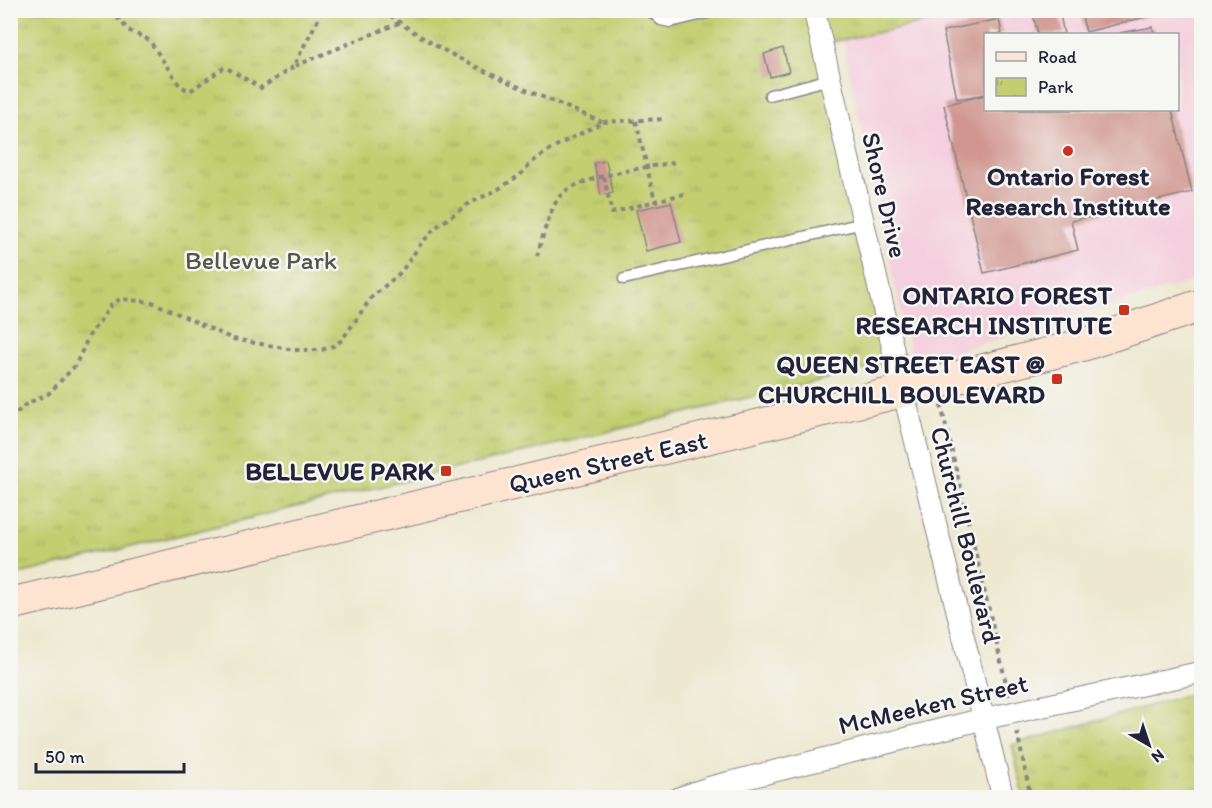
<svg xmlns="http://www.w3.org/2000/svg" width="1212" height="808" font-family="Itim,sans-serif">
<defs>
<pattern id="park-tufts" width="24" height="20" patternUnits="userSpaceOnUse" patternTransform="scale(1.5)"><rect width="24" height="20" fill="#c2ce6f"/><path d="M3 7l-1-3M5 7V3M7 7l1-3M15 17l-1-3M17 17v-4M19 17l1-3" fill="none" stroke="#a6b161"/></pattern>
</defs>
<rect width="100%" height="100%" fill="#f6f6f2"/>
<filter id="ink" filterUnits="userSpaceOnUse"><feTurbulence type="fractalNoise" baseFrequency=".0167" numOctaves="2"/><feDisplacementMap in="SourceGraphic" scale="12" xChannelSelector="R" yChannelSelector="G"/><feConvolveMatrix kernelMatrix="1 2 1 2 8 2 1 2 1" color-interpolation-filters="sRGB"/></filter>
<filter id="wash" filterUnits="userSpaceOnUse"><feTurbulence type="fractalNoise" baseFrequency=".008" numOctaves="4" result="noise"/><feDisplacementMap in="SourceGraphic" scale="24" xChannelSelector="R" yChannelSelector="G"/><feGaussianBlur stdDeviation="1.35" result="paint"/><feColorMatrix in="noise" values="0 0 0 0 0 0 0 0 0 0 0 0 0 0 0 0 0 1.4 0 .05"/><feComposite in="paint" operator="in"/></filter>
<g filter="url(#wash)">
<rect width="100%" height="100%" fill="#ede8cf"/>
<path fill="#f4cfdd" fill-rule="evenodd" d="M981,11H1201V276L1186,283L912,364L842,39ZM986,34H1178V110H986Z"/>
<path fill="url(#park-tufts)" stroke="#727855" stroke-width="1.5" d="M10,11H981L822,44L896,362L11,576Z
M1201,691V797H1024L1012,745Z"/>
<g id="blocks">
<path fill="#d09790" d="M1059,10L1064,34H1038L1032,11Z
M1080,10H1147L1149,16L1086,32Z
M999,19L1002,34H986V94L957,99L943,31Z
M1153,27L1154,34H1120V33Z
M783,48L789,72L770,77L764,54Z
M986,95V110H1172L1192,192L1071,221L1078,250L984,273L944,105Z
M606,161L613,193L601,195L594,163Z
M671,202L681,242L646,251L636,210Z"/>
</g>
</g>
<g filter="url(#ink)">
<use href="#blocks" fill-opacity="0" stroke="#888585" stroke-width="1.5"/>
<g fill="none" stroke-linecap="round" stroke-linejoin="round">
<defs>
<path id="service" d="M653,13L661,20L670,22L720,10
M770,95L830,79
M624,279L863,223"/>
<path id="minor" d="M814,10L896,362L1003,798
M679,798L711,787L983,719L1202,672"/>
<path id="secondary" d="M10,604L903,391L1082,345L1202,305"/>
</defs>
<use href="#service" stroke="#888585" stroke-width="13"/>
<use href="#minor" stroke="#888585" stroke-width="23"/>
<use href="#secondary" stroke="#888585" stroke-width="34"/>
<path stroke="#888585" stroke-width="4" stroke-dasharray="4.5 4.5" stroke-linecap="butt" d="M111,10L128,30L149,40L180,86L190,91L225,67L261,88L293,67L323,10
M383,10C448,61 527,90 602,122
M295,66L399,23
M636,121L655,201L684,194
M604,177L612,213L655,201
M537,256C542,240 551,202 564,192C585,176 648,167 676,162
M941,405L1009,696
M10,419L26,404L48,394L75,366L89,336L111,305L120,299L152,302L233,339L295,350H322L333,346L342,340L371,298L401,272L420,245L435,228L468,204L497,190L520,175L531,163L552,148L603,122L665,119
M1017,732L1031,798"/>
<use href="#service" stroke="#fff" stroke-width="10"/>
<use href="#minor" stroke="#fff" stroke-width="21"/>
<use href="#secondary" stroke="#fde4d1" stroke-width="32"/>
</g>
</g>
<g fill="#c8321e" stroke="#f6f6f2" stroke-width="2">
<circle cx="1068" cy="151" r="6"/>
<rect x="1118" y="304" width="12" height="12" rx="3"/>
<rect x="1051" y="373" width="12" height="12" rx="3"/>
<rect x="440" y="465" width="12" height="12" rx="3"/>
</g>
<g text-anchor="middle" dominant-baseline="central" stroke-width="5" stroke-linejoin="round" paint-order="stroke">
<g font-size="26" font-weight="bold" fill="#22223b" stroke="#f6f6f2" text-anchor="end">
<text x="1068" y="176" text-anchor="middle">Ontario Forest<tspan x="1068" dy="30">Research Institute</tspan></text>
<text x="1112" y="295">ONTARIO FOREST<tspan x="1112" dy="30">RESEARCH INSTITUTE</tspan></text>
<text x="1045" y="364">QUEEN STREET EAST @<tspan x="1045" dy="30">CHURCHILL BOULEVARD</tspan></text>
<text x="434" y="471">BELLEVUE PARK</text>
</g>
<g font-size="26" fill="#22223b" stroke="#f6f6f2">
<text transform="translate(885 195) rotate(77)">Shore Drive</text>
<text transform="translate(608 462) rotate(-13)">Queen Street East</text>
<text transform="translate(966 535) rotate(76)">Churchill Boulevard</text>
<text transform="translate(933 704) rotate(-13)">McMeeken Street</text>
</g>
<g font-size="26" fill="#52564b" stroke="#f6f6f2">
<text x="261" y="260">Bellevue Park</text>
</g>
</g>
<rect width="1212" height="808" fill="none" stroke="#f6f6f2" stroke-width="36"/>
<rect x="984" y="33" width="195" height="78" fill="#f6f6f2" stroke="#a1a1a9" stroke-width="1.5"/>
<rect x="996" y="52" width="30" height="9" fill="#fde4d1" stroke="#a1a1a9" stroke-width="1.5"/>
<text x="1038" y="63" font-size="18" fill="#22223b">Road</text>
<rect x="996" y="78" width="30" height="18" fill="url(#park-tufts)" stroke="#a1a1a9" stroke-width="1.5"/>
<text x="1038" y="93" font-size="18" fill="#22223b">Park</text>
<g transform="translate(1149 745) rotate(141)" stroke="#f6f6f2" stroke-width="4.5" paint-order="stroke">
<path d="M0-4.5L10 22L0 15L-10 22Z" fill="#22223b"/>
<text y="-9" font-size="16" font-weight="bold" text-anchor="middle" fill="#22223b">N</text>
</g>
<path d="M36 763v9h148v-9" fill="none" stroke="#22223b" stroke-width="3"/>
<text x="45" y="763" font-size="18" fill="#22223b" stroke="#f6f6f2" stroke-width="4.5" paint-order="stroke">50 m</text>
</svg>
